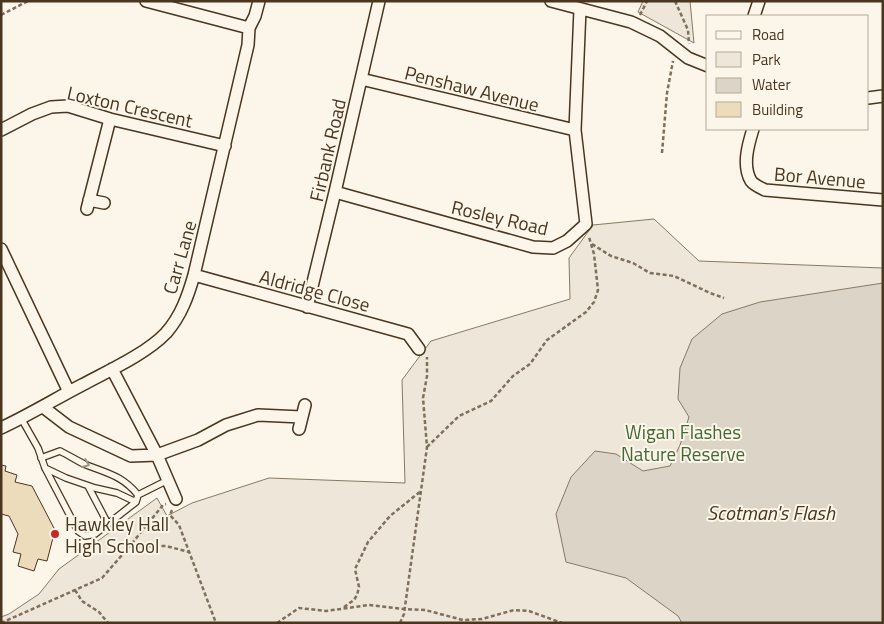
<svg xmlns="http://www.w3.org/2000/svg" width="884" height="624" font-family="'Titillium Web',sans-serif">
<rect width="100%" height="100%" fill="#fbf6e9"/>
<path fill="#ede6d9" stroke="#887966" d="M643,1H690L694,43L638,12Z
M654,219L699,261L883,268V623H1V617L9,614L39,594L59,569L157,498L167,516L192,503L269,478L405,483L402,380L431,341L570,299L569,258L593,225Z"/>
<path fill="#dcd4c6" stroke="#887966" d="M883,283V623H682L678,616L626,578L566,562L556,514L571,477L595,451L616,454L643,471L670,466L680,445L689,417L678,399L680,368L692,339L722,314L760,302Z"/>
<path fill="#ecdcbc" stroke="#4a3520" d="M1,465L6,466L5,471L17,475L15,482L32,486L55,530L47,561L38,559L34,571L18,566L21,554L13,552L18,534L9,516L1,514Z"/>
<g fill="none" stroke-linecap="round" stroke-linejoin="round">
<defs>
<path id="lane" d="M21,418L38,448L45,468L78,531L85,536L95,534L136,502L138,495C122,475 106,473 84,464C76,460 68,455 60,451L41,458
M45,468L66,478L95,488L117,493L136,502
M88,486L108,524
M138,495L168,480"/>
<path id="street" d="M146,1L249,28
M551,1L631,22L660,36L688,58L708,66
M754,16L759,1
M361,79L575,130
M868,98L883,96
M753,129C748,145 742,166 751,181C754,185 761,188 765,190L883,200
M1,130L32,114L51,107L68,106L110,119L225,146
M335,192L533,247L553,248L567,241L586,224L575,130L580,9
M89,200L104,203
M87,209L110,119
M1,249L69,392
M194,275L408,334L419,349
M307,307L335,192L379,1
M112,369L157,455L176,499
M43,407L69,427L131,456L157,455L198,440L226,425L258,415L302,417
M1,428C29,415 55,399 82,385C108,371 146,354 166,333C181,316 188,296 194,275L248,45L249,28L255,16L259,1
M299,429L305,405"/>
</defs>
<use href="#lane" stroke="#4a3520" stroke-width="8"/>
<use href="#street" stroke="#4a3520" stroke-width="14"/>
<path stroke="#7f6f5c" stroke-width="2.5" stroke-dasharray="4 2.5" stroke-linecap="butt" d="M675,1L688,30L689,44
M1,15L28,1
M640,15L647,1
M662,153L667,93L673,61
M592,244L611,256L633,263L650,273L674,276L710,293L724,298
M427,447L459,416L491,401L513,376L530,364L547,340L586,312L594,302L598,290L594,254L589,237
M172,510L170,515L179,525L216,623
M129,547L166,546L189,552
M75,590L82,601L99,612L108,623
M344,607L354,600L357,595L359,587L355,569L368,542L390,516L421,491
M1,623L102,578L129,547L163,505L166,504
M277,623L299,608L326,611L369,605L404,609L425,610L463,620L482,619L514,610L529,611L562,623
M400,623L404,614L427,447L423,398L427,376V357"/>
<use href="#lane" stroke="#fbf6e9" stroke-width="5.5"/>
<use href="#street" stroke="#fbf6e9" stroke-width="11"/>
</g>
<defs><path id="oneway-chevron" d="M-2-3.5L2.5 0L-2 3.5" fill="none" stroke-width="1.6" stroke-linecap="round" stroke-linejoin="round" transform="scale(1.25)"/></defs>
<use stroke="#a29684" href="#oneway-chevron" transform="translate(86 464) rotate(23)"/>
<circle fill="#c62828" stroke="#fbf6e9" stroke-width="2" cx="55" cy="534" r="5"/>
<g text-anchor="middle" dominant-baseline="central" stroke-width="4" stroke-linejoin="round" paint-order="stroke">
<g font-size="19" fill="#4a3520" stroke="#fbf6e9">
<text transform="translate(472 88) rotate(14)">Penshaw Avenue</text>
<text transform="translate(130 106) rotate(13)">Loxton Crescent</text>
<text transform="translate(327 150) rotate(-77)">Firbank Road</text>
<text transform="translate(820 177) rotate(5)">Bor Avenue</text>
<text transform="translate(500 217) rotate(13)">Rosley Road</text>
<text transform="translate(179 257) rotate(-74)">Carr Lane</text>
<text transform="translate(315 290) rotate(15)">Aldridge Close</text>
</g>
<g font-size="19" fill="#436837" stroke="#fbf6e9">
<text x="683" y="431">Wigan Flashes<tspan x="683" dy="22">Nature Reserve</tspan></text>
</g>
<g font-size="19" fill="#4a3520" stroke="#fbf6e9" text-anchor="start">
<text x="65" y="523">Hawkley Hall<tspan x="65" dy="22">High School</tspan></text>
</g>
<g font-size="20" font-style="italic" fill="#4a3520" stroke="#fbf6e9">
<text x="771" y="512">Scotman's Flash</text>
</g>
</g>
<rect width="884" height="624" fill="none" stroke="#4a3520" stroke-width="5"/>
<rect x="706" y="15" width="162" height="115" fill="#fbf6e9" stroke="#b4a999"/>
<rect x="716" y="31" width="25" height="8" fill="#fbf6e9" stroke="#b4a999"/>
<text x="752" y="40" font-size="15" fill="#4a3520">Road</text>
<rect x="716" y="52" width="25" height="15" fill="#ede6d9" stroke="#b4a999"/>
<text x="752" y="65" font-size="15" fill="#4a3520">Park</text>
<rect x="716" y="78" width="25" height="15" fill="#dcd4c6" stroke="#b4a999"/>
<text x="752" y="90" font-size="15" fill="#4a3520">Water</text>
<rect x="716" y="102" width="25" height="15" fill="#ecdcbc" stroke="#b4a999"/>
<text x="752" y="115" font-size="15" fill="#4a3520">Building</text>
</svg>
